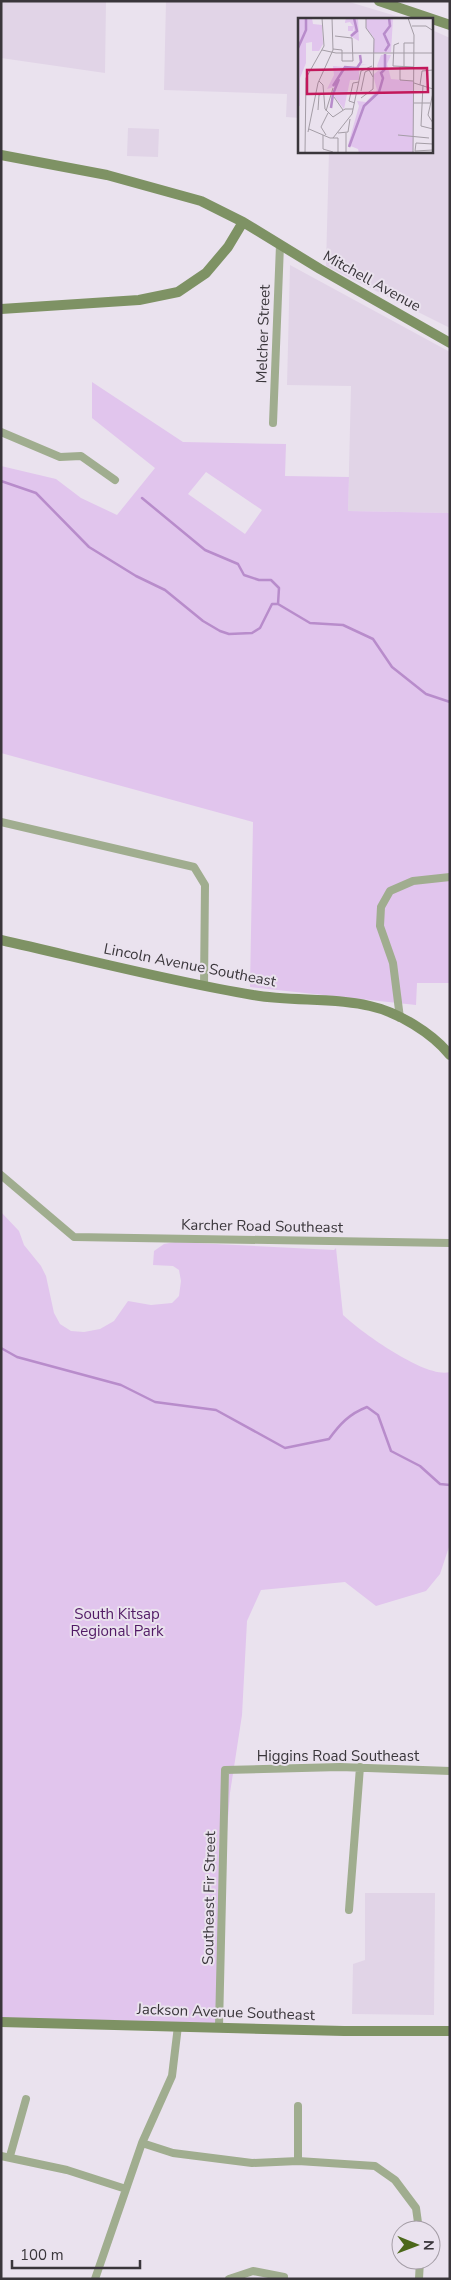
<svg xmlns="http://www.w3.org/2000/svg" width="451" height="2280" font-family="'Nunito Sans',sans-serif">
<rect width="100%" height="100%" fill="#eae2ee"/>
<path fill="#e1d4e7" d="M1,1H106L105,73L1,58Z
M166,1H346L406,19H300V118L286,117L287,94L164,90Z
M432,30L450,38V328L326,266L329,151H432Z
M128,128L159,129L158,157L127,156Z
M290,265L450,352V513L348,511L351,386L287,385Z
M365,1893H435L434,2015L352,2014L353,1964L365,1960Z"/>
<path fill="#e1c5ed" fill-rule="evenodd" d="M92,382L183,442L286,444L285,476L349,477L348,511L450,513V983H417L416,1005L250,987L253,822L1,753V466L56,479L81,498L117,515L155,468L92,418ZM206,472L262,510L245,534L188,494Z
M1,1212L19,1231L24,1245L41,1266L46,1276L54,1313L60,1324L71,1331L84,1332L100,1329L114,1321L128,1301L151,1305L172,1303L179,1296L181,1281L179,1270L173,1266L153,1265L154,1251L164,1244L175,1242L334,1250L336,1248L343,1315C361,1332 426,1379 450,1372V1544L440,1574L426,1591L376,1606L345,1582L261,1590L247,1621L242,1715L230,1793L223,1882L219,2027L1,2022Z"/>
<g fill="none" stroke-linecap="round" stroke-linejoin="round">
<path stroke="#b88ccb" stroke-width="2.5" d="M1,481L36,493L89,547L136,576L165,590L203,621L220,631L229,634L252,633L260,628L272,604H278L310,623L343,625L373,639L392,667L426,694L450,702
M142,498L205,550L238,564L244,575L259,580H271L279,588L278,604
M1,1348L17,1357L121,1385L155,1402L216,1410L285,1448L329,1439C340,1424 349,1414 367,1407L378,1415L391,1451L420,1466L440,1484L450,1485"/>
<path stroke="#a0ad8f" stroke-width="8" d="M273,423L280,245
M1,432L60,457L81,456L115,480
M1,822L194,867L205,885L204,986
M400,1018L393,963L380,926L381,907L390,891L413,881L450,877
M1,1175L74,1237L450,1243
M349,1910L360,1767
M219,2027L225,1770L340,1767L450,1771
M142,2143L173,2153L252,2163L298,2161L375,2166L395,2180L416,2208L419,2230
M1,2156L67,2170L126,2189
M10,2156L26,2099
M298,2161V2106
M95,2279L142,2143L172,2076L178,2026
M229,2279L253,2271L284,2277
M419,2279L420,2260"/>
<path stroke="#7e9264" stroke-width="10" d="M379,1L450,25
M1,155L107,175L201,201L243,222L320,269L450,343
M1,309L139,300L178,292L206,273L228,247L243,222
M1,940C85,959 169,981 253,995C292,1002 332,997 370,1006C398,1012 432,1033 450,1055
M1,2022L344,2031H450"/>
</g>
<g text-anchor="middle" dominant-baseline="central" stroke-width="4" stroke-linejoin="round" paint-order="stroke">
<g font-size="15" fill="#3a363b" stroke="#eae2ee">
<text transform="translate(372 281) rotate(29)">Mitchell Avenue</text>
<text transform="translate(263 334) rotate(-88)">Melcher Street</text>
<text transform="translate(190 965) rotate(11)">Lincoln Avenue Southeast</text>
<text transform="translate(262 1226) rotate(1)">Karcher Road Southeast</text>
<text x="338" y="1756">Higgins Road Southeast</text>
<text transform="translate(209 1898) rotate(-89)">Southeast Fir Street</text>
<text transform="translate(226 2012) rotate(2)">Jackson Avenue Southeast</text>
</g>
<g font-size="15" fill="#511a65" stroke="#eae2ee">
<text x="117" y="1614">South Kitsap<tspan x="117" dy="17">Regional Park</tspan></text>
</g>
</g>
<g transform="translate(298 18)">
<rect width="135" height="135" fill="#eae2ee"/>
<path d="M1,0H14L15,6L24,7L25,26L21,33H14V24L8,25V45L2,60V88H0ZM47,0V4L48,0H60L61,23L52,18L56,12L55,9V13H50V8H55L52,4L47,5ZM68,0H95L93,34L75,35L76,20L68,10ZM83,37H93L89,46L93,61L116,63L115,135H61L60,131L50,127L61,88L59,83L68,84L79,72L75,57L81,52L79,48ZM69,46L61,48V62H52L46,91L36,78L32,89L36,69L29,71L36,57L35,48L58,50L60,47Z" fill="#e1c5ed"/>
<path fill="none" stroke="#b88ccb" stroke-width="2.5" d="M53,18L59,13L56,0M0,30L8,12V0M87,33L91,27L86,16L92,8L91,0M35,68L47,49L59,50L63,44L62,37M33,90L35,76L41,61M51,129L66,88L81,74L85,60L83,55L87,51V36"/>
<path fill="none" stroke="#a49da6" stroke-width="1" d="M110,0L116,17L115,135M114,8H128L134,12M101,25L96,27L95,48L116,49M35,31L44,32V43H55L54,20L37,18M24,32L38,35H135M102,49V62L115,63M106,49V25H116M21,63L25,67L27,91L35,99L47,91H55M116,65L135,71M122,67L124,53L135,52M125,67L123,108L135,111M63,73L67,54L71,52L75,59M135,75L130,97L135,105M36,79L45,92M63,80L75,71L76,21L68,10V0M57,85L51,83L55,65L61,64M116,85H132M20,92L21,77L26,76M28,93L35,70M11,111L32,120H40V135M10,114L20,65L35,32L34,0M40,115L50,114L52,101M25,117V131L35,134M28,117L23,109L30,95M100,117L131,120M35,120L54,96L63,53L74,48M135,126L118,125L117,133L135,132M7,135L8,60L26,28L24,0M48,135V115"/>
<path fill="#c2185b" fill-opacity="0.15" stroke="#c2185b" stroke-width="2.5" d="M129,50L130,74L9,76V52Z"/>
<rect width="135" height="135" fill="none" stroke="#3a363b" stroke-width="2.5"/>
</g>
<rect width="451" height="2280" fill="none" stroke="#3a363b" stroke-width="5"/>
<g transform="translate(416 2245) rotate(91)"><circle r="24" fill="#eae2ee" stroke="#a49da6"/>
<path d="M0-4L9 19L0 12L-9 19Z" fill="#4c681b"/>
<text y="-8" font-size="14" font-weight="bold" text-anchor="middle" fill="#3a363b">N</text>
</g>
<path d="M12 2260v8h128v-8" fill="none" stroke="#3a363b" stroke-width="2.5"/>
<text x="20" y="2260" font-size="15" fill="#3a363b" stroke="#eae2ee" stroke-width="4" paint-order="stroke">100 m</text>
</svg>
